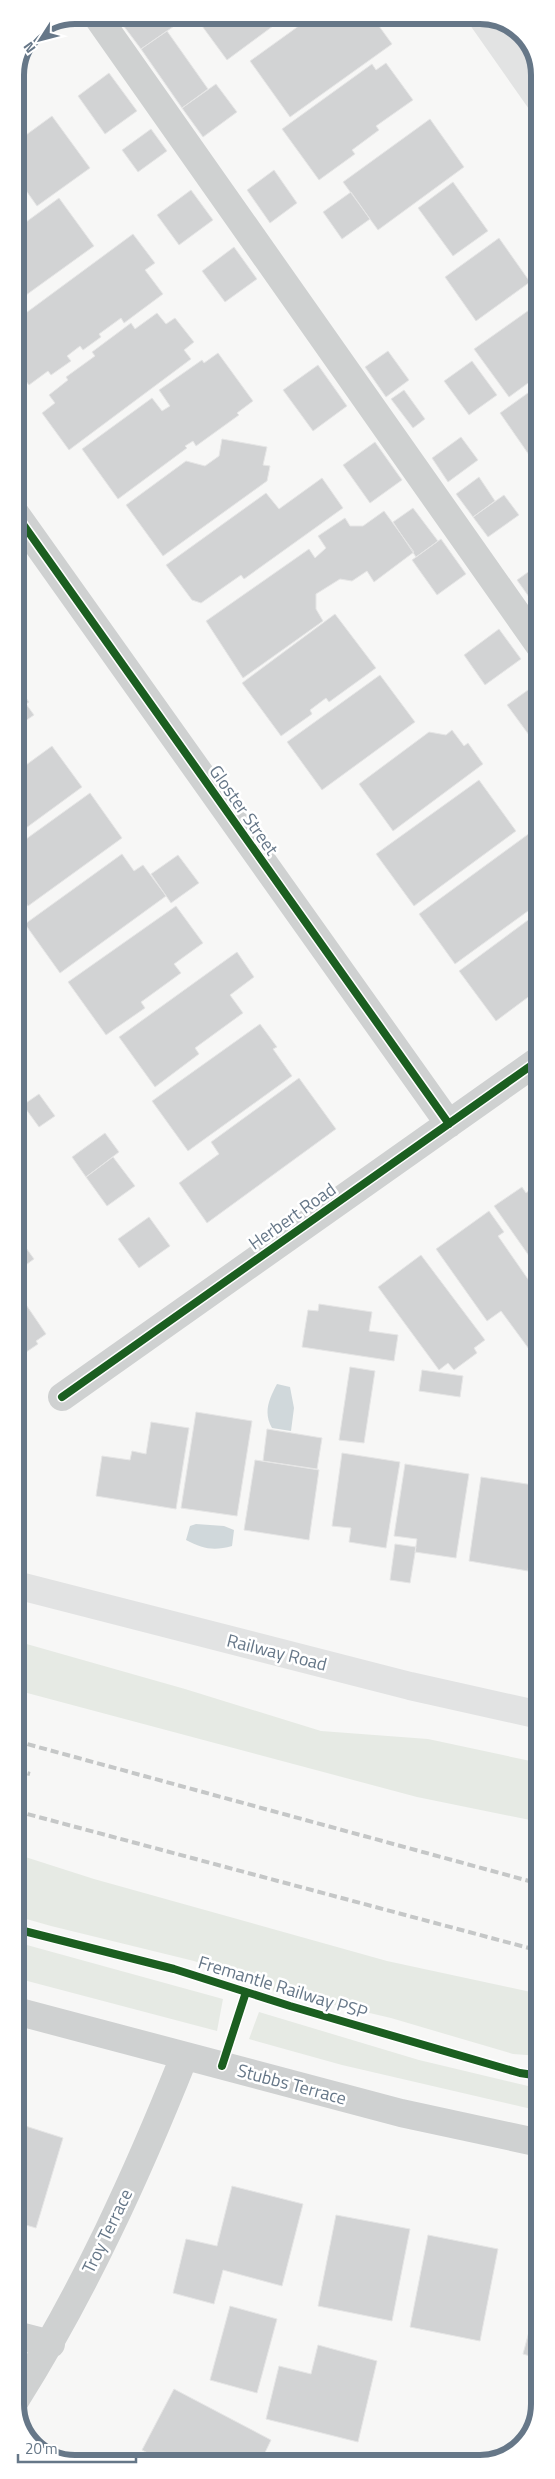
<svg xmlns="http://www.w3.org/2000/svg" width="555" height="2479" font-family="'Titillium Web',sans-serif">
<rect width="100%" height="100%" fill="#f7f7f6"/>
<path fill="#e6eae4" d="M16,1641L185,1689L321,1731L428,1739L540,1763V1822L417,1797L16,1690Z
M16,1854L94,1879L387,1961L540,1994V2056L513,2054L391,2018L271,1990L194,1961L51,1926L16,1916Z
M16,1942L223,1999L217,2031L16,1978Z
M259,2012L419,2060L528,2086H540V2111L342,2065L249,2039Z"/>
<path fill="#d0d8db" d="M277,1384L290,1387L294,1408L291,1431L272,1428C263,1413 269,1399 277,1384Z
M196,1524L224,1526L234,1530L232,1546C214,1551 203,1549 186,1540L190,1526Z"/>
<path fill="#d2d3d4" stroke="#e6e6e6" d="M128,15H170L177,24L141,49L120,21Z
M194,15H288L227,60Z
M314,15H371L392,44L290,117L250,61Z
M167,31L208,89L182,108L141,49Z
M386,63L413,100L376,126L379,130L352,150L355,154L319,180L282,129L372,64L376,70Z
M109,73L137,111L105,134L78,96Z
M216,84L237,112L203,137L182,108Z
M52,116L90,168L37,206L25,189L15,196V143Z
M430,119L464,167L378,230L343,182Z
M151,129L167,151L138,172L122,150Z
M274,170L297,203L270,223L247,190Z
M453,182L488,231L453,256L418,208Z
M191,190L213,220L179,245L157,215Z
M351,192L370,219L342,239L323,212Z
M59,198L94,246L15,303V230Z
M133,234L155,263L145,270L163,294L124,323L121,318L99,334L101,337L83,350L80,346L67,356L71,361L51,375L48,371L29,385L15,367V321Z
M499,238L530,282L476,321L445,277Z
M234,247L257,279L225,302L202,271Z
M539,303V375L509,397L474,349Z
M157,313L166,324L175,318L194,342L184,350L191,359L69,450L42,413L55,403L49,395L68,380L66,377L95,356L92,352L131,323L135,329Z
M388,351L409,380L386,397L365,367Z
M218,353L253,401L237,413L239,415L196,446L193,441L185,446L187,448L118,499L82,449L152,398L162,411L170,406L159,390L202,360L204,363Z
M472,361L497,395L469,415L444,381Z
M318,365L347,406L313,431L283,390Z
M539,385V458L534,462L500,413Z
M404,390L425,419L413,428L391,399Z
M461,437L478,460L448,482L432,458Z
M222,439L267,447L263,465L270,466L267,481L163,556L126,505L186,461L205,466L219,456Z
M375,442L402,480L370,503L343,465Z
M479,477L495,501L473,517L456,494Z
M322,478L343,508L244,579L241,575L201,603L192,600L166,565L266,493L279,509Z
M504,495L519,515L488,537L473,517Z
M413,508L438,541L416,557L393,522Z
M384,511L414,552L374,582L367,571L352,581L340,579L316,594V609L323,621L243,678L206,621L309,549L315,558L326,548L318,536L345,518L350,526H363Z
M441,539L466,574L437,595L412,560Z
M538,565L539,567V611L517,580Z
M335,614L376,668L329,702L326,698L310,710L312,714L281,736L242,683Z
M499,629L521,659L485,685L464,655Z
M380,675L415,722L322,790L287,742Z
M15,684L29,702L26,704L34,715L15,728Z
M535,685L539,691V728L529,735L507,705Z
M452,730L464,746L468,743L483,764L393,831L359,784L429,732L446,735Z
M52,746L82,787L15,836V773Z
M479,780L516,831L414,906L376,854Z
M90,793L122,838L28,906L15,888V847Z
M538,827L539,903L455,964L419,914Z
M122,854L134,871L143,865L166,896L60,973L25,924Z
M178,855L199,883L171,903L151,874Z
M176,906L203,943L174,964L181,973L141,1002L145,1008L106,1035L68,982Z
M539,912V989L496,1021L459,971Z
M237,952L254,977L230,995L243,1013L195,1048L199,1054L155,1087L119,1037Z
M260,1024L277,1047L273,1049L292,1076L188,1151L152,1101Z
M299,1078L336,1129L207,1223L179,1183L219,1154L211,1142Z
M39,1094L55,1116L39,1127L23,1105Z
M105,1133L119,1152L86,1177L72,1157Z
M113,1157L135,1186L107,1206L86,1177Z
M539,1183V1270L494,1206L522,1187L526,1193Z
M489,1211L504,1232L498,1236L539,1295L540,1364L501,1311L487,1321L436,1249Z
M149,1217L170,1246L139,1268L118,1239Z
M16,1234L34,1259L16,1272Z
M421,1255L485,1340L474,1348L477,1353L454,1370L448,1363L439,1370L378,1287Z
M16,1290L46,1334L36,1341L38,1344L16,1359Z
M319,1304L372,1312L369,1331L398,1335L394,1361L302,1347L308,1310L318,1311Z
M350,1367L375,1371L364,1443L339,1440Z
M422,1370L463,1376L460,1397L419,1391Z
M196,1412L252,1421L237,1516L181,1508Z
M151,1422L189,1428L176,1509L96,1496L102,1456L130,1460L132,1451L146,1454Z
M267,1429L322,1438L317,1469L263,1461Z
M342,1453L400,1462L386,1548L349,1542L351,1528L332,1526Z
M255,1460L319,1470L309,1540L244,1530Z
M405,1464L469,1474L456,1558L415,1552L417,1539L394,1536Z
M481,1477L540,1486L528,1571L469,1561Z
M540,1542V1573L535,1572Z
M395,1544L416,1547L410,1583L390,1580Z
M16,2123L63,2138L36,2228L16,2222Z
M232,2186L303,2204L282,2286L223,2270L214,2304L173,2293L186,2239L217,2246Z
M336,2215L410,2229L392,2321L318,2306Z
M428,2235L498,2249L480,2341L410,2327Z
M540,2291V2359L523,2354Z
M230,2306L277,2319L257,2393L210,2380Z
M318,2345L377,2361L358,2442L266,2419L279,2366L311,2374Z
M174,2389L271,2440L260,2463H167L142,2450Z
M117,2458L124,2463H113Z"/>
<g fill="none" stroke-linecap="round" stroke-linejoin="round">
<path stroke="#cfd1d1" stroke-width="28" d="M96,15L539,645
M15,513L449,1124
M62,1397L539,1060
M16,2011L401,2113L540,2143
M16,2335L51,2344
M16,2399C84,2291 137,2175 184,2057"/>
<path stroke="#e2e3e3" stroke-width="28" d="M480,15L539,99
M16,1585L410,1686L540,1715"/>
<path stroke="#c5c7c7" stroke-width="4" stroke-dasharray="8 4" stroke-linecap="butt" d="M16,1741L540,1884
M16,1770L30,1774
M16,1811L540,1951"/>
<defs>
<path id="cycleway" d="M15,513L449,1124
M62,1397L539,1060
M16,1929L174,1969L290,2006L520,2073L540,2076
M222,2066L246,1992"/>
</defs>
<use href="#cycleway" stroke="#fff" stroke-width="11"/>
<use href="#cycleway" stroke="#1b5e20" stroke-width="8"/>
</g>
<g text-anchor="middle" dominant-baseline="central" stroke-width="5" stroke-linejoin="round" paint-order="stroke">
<g font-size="18" fill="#678" stroke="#fff">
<text transform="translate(244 810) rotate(55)">Gloster Street</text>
<text transform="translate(292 1216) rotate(-35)">Herbert Road</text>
<text transform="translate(277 1652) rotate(14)">Railway Road</text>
<text transform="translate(283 1987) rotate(17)">Fremantle Railway PSP</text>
<text transform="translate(292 2084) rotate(15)">Stubbs Terrace</text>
<text transform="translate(107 2231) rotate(-64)">Troy Terrace</text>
</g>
</g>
<path d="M0 0H555V2479H0ZM75 24H480A51 51 0 0 1 531 75V2404A51 51 0 0 1 480 2455H75A51 51 0 0 1 24 2404V75A51 51 0 0 1 75 24Z" fill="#fff" fill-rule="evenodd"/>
<path fill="none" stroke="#678" stroke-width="6" d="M75 24H480A51 51 0 0 1 531 75V2404A51 51 0 0 1 480 2455H75A51 51 0 0 1 24 2404V75A51 51 0 0 1 75 24Z"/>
<g transform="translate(40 40) rotate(234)" stroke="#ffffff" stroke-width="4" paint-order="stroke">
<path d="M0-4L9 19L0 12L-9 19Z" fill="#667788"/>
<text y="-8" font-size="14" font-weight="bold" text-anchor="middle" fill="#667788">N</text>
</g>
<path d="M18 2454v8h118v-8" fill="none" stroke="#667788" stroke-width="2.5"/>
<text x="25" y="2454" font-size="15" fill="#667788" stroke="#ffffff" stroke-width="4" paint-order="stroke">20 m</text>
</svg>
